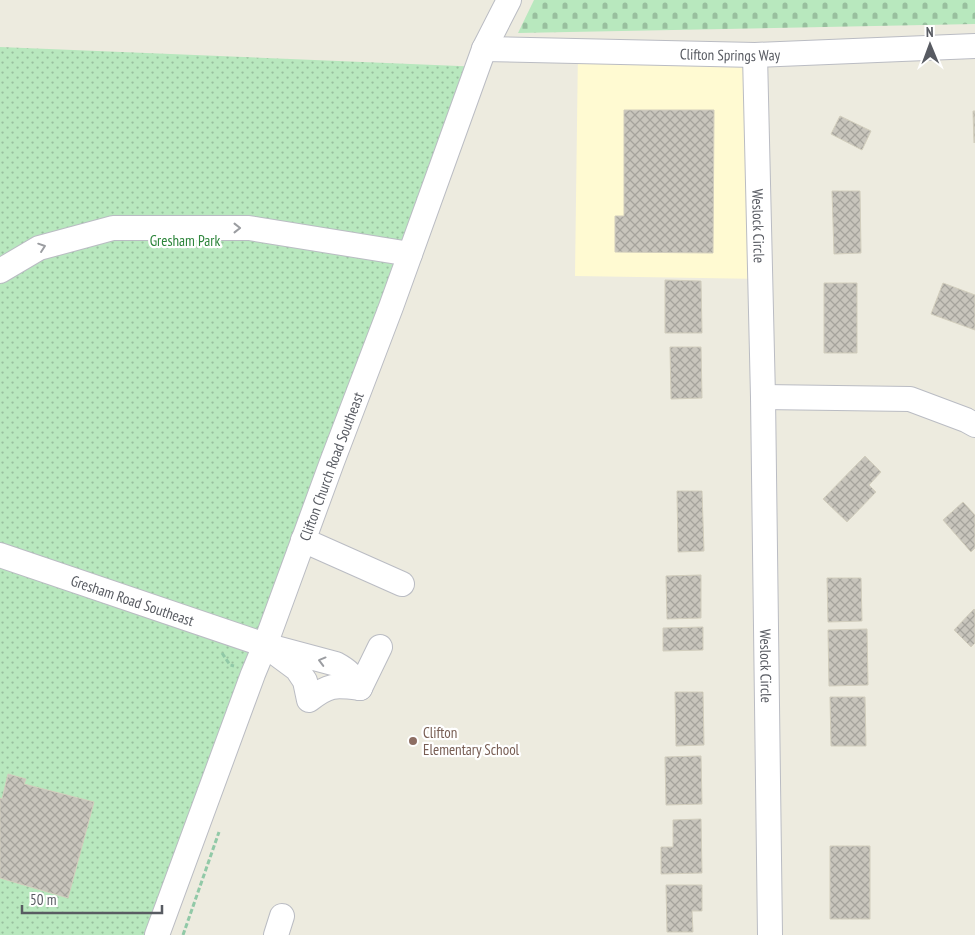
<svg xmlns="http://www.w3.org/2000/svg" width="975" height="935" font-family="'PT Sans Narrow',sans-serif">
<defs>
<pattern id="cemetery-stones" width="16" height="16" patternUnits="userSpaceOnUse" patternTransform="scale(1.25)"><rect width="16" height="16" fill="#b8e8be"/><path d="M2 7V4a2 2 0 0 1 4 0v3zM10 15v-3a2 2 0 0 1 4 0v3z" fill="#98bf9e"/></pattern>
<pattern id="park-dots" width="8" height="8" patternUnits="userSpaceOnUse" patternTransform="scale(1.25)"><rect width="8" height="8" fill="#b8e8be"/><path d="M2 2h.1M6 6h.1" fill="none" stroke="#98bf9e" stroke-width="1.8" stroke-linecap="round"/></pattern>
<pattern id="building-cross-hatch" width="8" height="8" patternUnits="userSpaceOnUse" patternTransform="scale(1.25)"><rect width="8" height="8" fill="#c8c5bc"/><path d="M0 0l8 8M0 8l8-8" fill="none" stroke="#a5a39c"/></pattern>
</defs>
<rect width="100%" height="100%" fill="#edebdf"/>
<path fill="#fffad2" d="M758,48L767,279L575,276L578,49Z"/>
<path fill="url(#cemetery-stones)" d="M534,0H975V24L518,33Z"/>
<path fill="url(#park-dots)" d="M0,47L483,67L157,935H0Z"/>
<path fill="url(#building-cross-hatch)" stroke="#d2cebd" d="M624,110H714L713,253L615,252V216H624Z
M973,111H975V142L974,143Z
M840,116L871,131L862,150L831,134Z
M832,191H860L861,253L834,254Z
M665,280L701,281L702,333H665Z
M824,283H857V353H824Z
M943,283L975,295V330L931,314Z
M670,347H701L702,398L671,399Z
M865,456L881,472L869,485L876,492L847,522L823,499Z
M677,491H702L704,551L678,552Z
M963,502L975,515V548L971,552L943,520Z
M701,575V618L667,619L666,576Z
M827,578H861L862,621L828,622Z
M974,609L975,610V643L971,647L954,630Z
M703,627V650L663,651V628Z
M867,629L868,685L829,686L828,630Z
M675,692H703L704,745L676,746Z
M830,697H865L866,746H831Z
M701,756L702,804L666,805L665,757Z
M8,774L26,779L24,784L94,802L68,898L0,878V798L2,799Z
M701,819L702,873L661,874V847H673V820Z
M830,846H870V919H830Z
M666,885H702V911H692L693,932H667Z"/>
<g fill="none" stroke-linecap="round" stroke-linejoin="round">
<defs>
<g id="minor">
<path id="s1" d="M484,49L755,55L975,46"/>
<path id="s2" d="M755,55L763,397L770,935"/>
<path d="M0,271L39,248L113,228H249L410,254"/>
<path d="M763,397L910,399L966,420L975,425"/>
<path d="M303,540L402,584"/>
<path id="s3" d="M0,555L265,645L336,664C349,671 352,675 360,688"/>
<path d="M274,652L297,669L305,681L309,700C329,684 335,685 360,688"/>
<path d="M360,688L380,647"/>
<path id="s4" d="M157,935L253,674L265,645L332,462L391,307L484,49L509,0"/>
<path d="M276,935L282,916"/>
</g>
</defs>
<use href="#minor" stroke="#babcc3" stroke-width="26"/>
<path stroke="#91c9a7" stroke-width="3" stroke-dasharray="5 2.5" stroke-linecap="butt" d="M222,653L230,665L234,666
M183,935L219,832"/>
<use href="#minor" stroke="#fff" stroke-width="24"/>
</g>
<defs><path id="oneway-chevron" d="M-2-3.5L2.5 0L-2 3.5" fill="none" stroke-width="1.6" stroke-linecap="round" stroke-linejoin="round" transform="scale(1.25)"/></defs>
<g stroke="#9b9da1">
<use href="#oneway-chevron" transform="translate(237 228)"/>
<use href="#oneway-chevron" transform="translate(42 247) rotate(-19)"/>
<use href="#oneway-chevron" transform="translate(322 661) rotate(-165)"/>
</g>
<circle fill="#8d6e63" stroke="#fff" stroke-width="2" cx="413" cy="741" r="5"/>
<g text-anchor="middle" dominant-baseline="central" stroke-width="4.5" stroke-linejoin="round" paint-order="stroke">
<g font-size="15" fill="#585b62" stroke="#fff">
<text stroke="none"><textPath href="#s1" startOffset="246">Clifton Springs Way</textPath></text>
<text stroke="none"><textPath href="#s2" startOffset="171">Weslock Circle</textPath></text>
<text stroke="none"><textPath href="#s4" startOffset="500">Clifton Church Road Southeast</textPath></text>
<text stroke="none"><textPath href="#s3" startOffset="140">Gresham Road Southeast</textPath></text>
<text stroke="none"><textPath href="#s2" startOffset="611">Weslock Circle</textPath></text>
</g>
<g font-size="15" fill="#2d853b" stroke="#fff">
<text x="185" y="240">Gresham Park</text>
</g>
<g font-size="15" fill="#785e54" stroke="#fff" text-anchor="start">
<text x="423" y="732">Clifton<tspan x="423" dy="17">Elementary School</tspan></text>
</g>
</g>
<g transform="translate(930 45) rotate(359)" stroke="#ffffff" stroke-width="4" paint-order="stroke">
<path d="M0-4L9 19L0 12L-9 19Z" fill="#585b62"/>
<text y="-8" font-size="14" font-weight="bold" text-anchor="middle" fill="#585b62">N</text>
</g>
<path d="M22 905v8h140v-8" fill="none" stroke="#585b62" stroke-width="2.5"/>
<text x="30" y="905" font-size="15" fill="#585b62" stroke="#ffffff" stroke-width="4" paint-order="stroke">50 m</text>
</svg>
